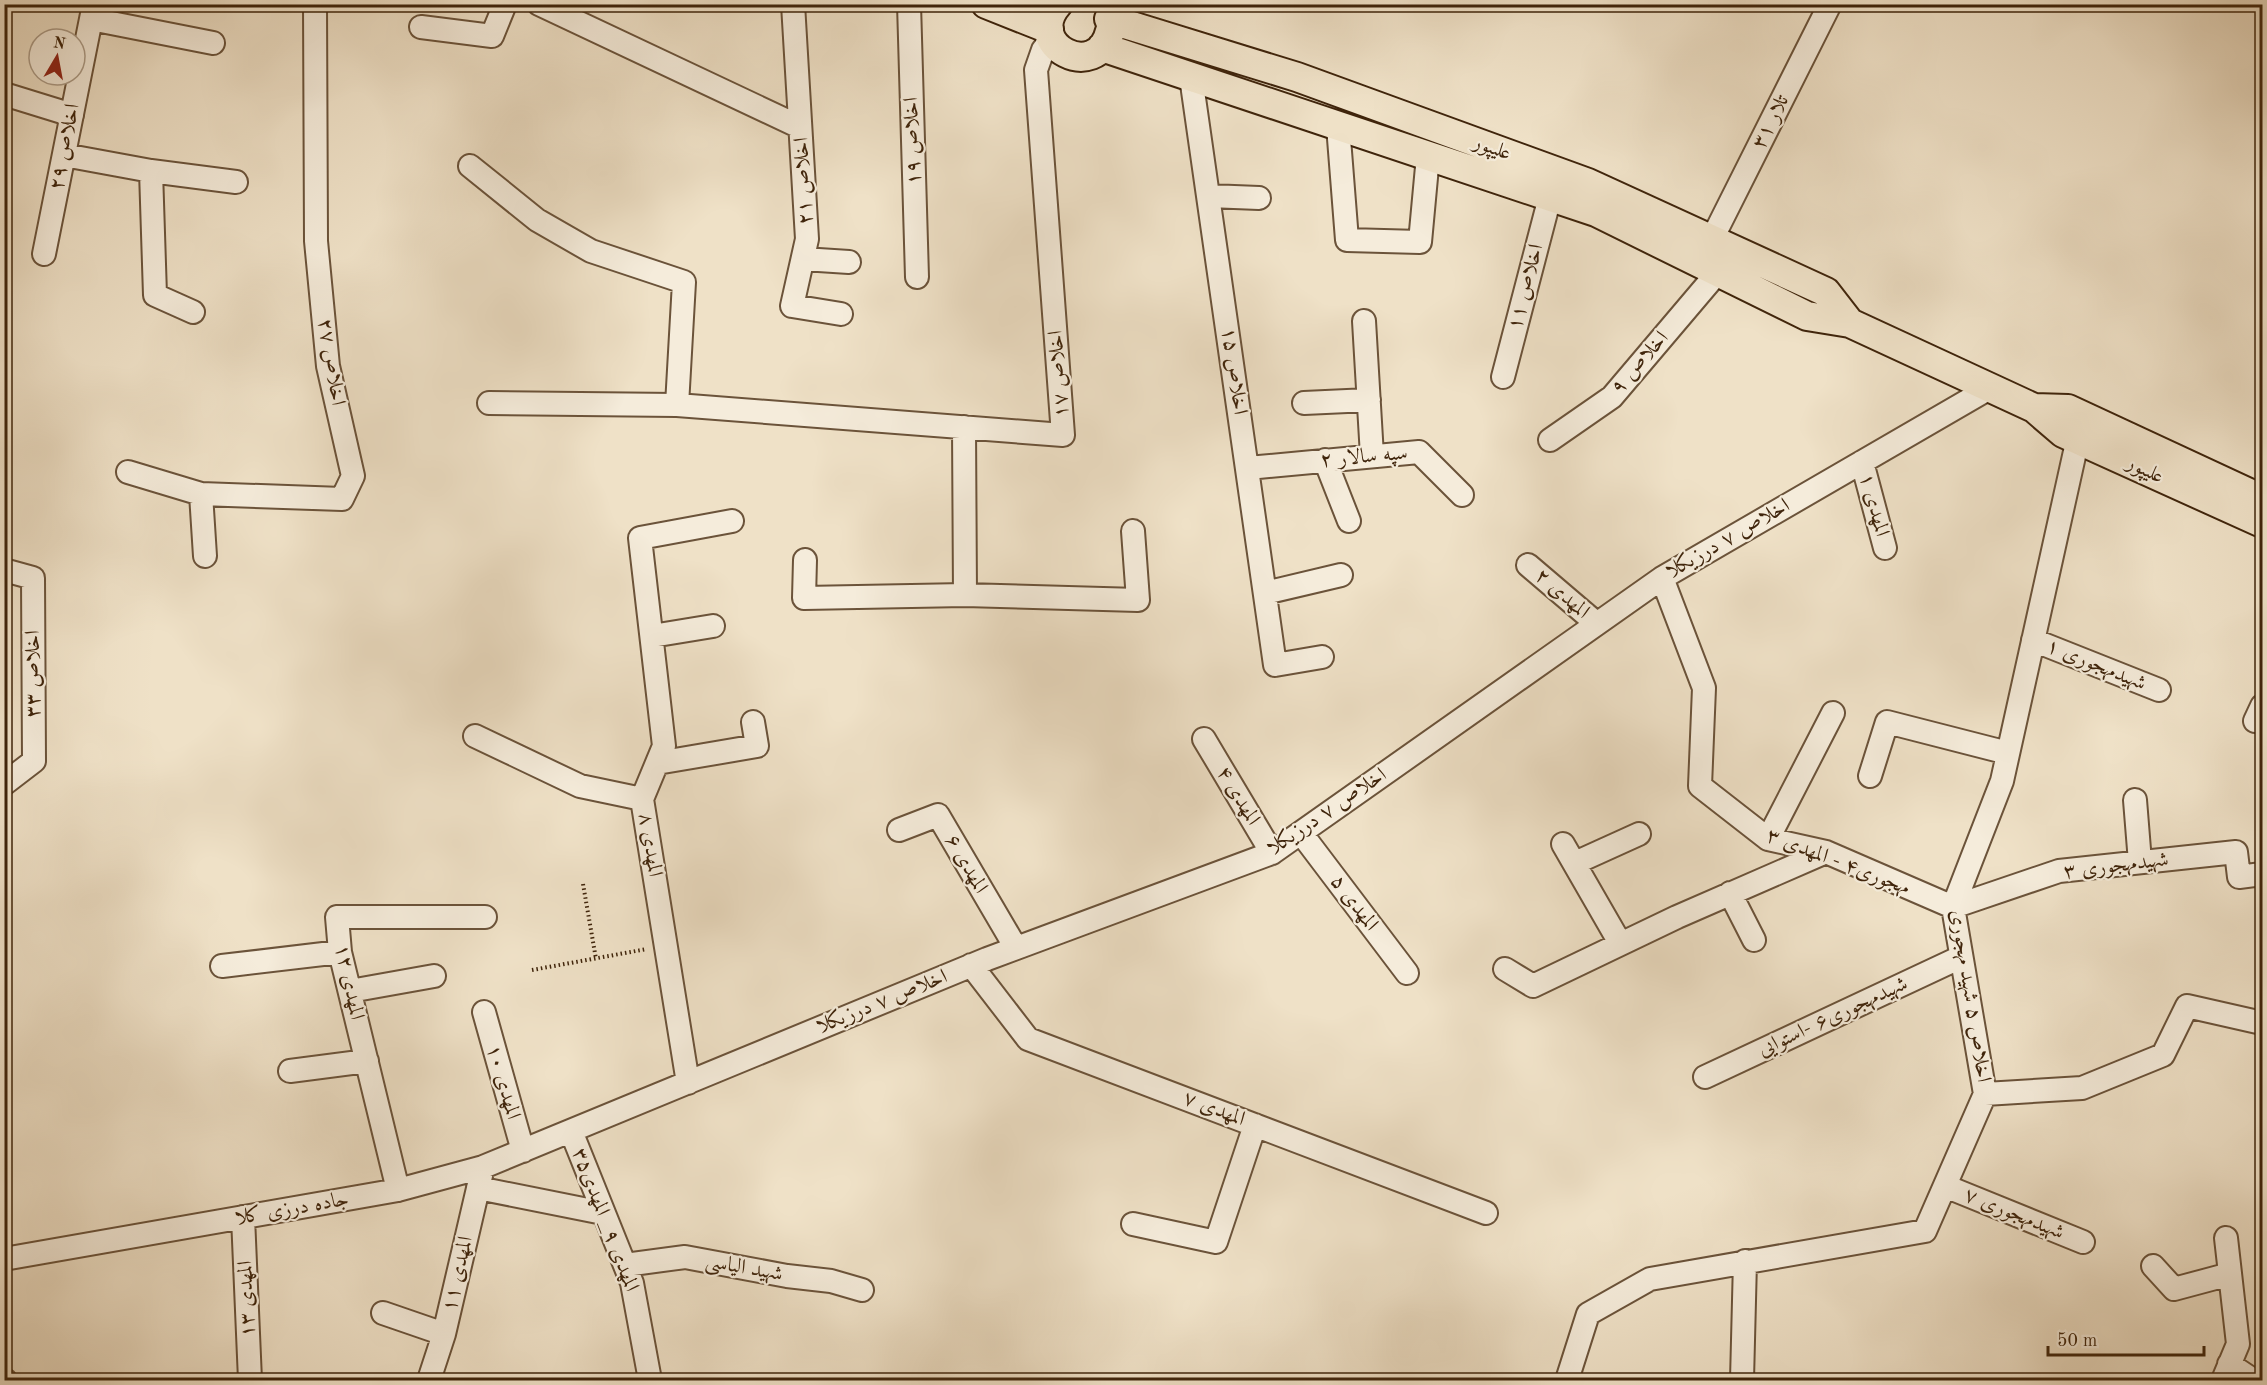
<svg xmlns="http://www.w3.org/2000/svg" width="2267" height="1385" font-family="'Old Standard TT',Amiri,serif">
<rect width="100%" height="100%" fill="#efe1c7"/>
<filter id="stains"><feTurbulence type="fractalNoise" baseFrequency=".00333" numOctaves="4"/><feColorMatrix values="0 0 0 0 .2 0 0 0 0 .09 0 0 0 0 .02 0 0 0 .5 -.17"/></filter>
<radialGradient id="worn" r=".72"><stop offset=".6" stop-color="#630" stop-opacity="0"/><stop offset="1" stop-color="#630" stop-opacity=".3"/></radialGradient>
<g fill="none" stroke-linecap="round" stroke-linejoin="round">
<defs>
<path id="minor" d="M539,4L800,127
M793,4L807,239L792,306L841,314
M909,4L917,277
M91,19L213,43
M421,27L492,36L505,4
M1191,77L1275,665L1322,657
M4,94L72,115
M1338,126L1347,240L1420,242L1428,156
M64,155L151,171L155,295L193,312
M470,166L537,220L591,251L684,282L677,405
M151,171L236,182
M1209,196L1259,198
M1712,239L1830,4
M44,254L94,4
M803,259L849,262
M1364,321L1372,456
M1503,377L1550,197
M489,403L677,405L1063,435L1036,70L1043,50L1051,39
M1304,403L1369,400
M1550,440L1612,397L1718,272
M1325,460L1349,521
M1862,462L1885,548
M1248,468L1419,452L1462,495
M128,472L201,494L342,499L353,476L328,366L316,241L315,4
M201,494L205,556
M805,560L804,598L965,595L964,427
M1528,565L1596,623
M4,570L33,578L34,761L4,784
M1662,578L1704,688L1700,786L1768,839L1826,852L1953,907L2059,871L2236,852L2239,877L2262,874
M1265,593L1341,575
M965,595L1138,600L1133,531
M652,636L713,626
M2033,640L2159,690
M2255,721L2262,706
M475,736L580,786L642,799
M1204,739L1272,853
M657,763L757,746L753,722
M1870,776L1887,722L2008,753
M2135,800L2140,862
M899,830L938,815L1016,948
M1301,833L1407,973
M1768,839L1833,713
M1563,844L1620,943
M1575,863L1639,834
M1730,893L1754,940
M971,965L1028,1039L1486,1213
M222,966L340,952
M1505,969L1533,986L1677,917L1826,852
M350,991L434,976
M484,1012L523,1151
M290,1071L367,1061
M1705,1077L1961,957
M688,1083L642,799L664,746L640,538L732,521
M1985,1094L2082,1088L2163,1055L2187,1006L2262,1023
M571,1131L632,1283L650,1380
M1945,1186L2083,1242
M478,1188L603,1213
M398,1190L340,952L337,917H485
M243,1217L250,1380
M1133,1224L1216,1242L1255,1125
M4,1259L398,1190L483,1167L987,959L1272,853L1662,578L1988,389
M625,1265L685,1257L787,1276L831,1281L862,1290
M2153,1266L2174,1289L2230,1274
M383,1313L444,1334
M2229,1364L2253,1380
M4,1380H5
M429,1380L444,1334L483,1167
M1567,1380L1588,1314L1650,1279L1925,1231L1985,1094L1953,907L2002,781L2078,438
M1742,1380L1745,1261
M2223,1380L2238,1344L2226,1238"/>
<path id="major" d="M986,4L1049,29
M1058,4C1022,45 1097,84 1110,31
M1102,47L1596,212L1807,316L1850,323L1826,292L1588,183L1297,77L1109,19
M1850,323L2034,408L2063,433L2262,523
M2034,408L2068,409L2262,499"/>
</defs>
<use href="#minor" stroke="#6b533a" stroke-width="26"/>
<use href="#major" stroke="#3f240b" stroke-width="32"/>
<path stroke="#3f240b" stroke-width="4" stroke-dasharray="1.5 3" stroke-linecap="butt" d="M583,884L596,959
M532,970L647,949"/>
<use href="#minor" stroke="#f5ecdb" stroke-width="22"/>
<use href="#major" stroke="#efe1c7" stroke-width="28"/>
</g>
<g text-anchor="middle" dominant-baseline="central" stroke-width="4.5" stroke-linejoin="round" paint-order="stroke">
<g font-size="21" fill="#3f240b" stroke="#f5ecdb">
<text transform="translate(1771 122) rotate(-63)">تلار ۳۱</text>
<text transform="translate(913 141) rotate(-92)">اخلاص ۱۹</text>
<text transform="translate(65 147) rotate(-79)">اخلاص ۲۹</text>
<text transform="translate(1492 148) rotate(20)">علیپور</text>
<text transform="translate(804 181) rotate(-93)">اخلاص ۲۱</text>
<text transform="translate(1526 287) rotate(-75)">اخلاص ۱۱</text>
<text transform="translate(331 362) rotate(81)">اخلاص ۲۷</text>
<text transform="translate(1640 363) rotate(-49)">اخلاص ۹</text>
<text transform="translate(1234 371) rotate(82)">اخلاص ۱۵</text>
<text transform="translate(1059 374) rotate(-94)">اخلاص ۱۷</text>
<text transform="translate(1364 457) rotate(-5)">سپه سالار ۲</text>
<text transform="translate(2145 470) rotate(26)">علیپور</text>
<text transform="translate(1874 505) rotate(75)">المهدی ۱</text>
<text transform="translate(1728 539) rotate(-30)">اخلاص ۷ درزیکلا</text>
<text transform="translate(1562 594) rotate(41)">المهدی ۲</text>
<text transform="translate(2096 665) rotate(22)">شهیدمهجوری ۱</text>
<text transform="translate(33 674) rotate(-90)">اخلاص ۳۳</text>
<text transform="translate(1238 796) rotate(59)">المهدی ۴</text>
<text transform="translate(1327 812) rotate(-34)">اخلاص ۷ درزیکلا</text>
<text transform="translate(650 845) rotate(81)">المهدی ۸</text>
<text transform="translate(1838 862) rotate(21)">مهجوری۴ - المهدی ۳</text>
<text transform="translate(966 864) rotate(60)">المهدی ۶</text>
<text transform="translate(2116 866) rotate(-7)">شهیدمهجوری ۳</text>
<text transform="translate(1354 903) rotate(53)">المهدی ۵</text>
<text transform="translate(349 982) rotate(78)">المهدی ۱۲</text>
<text transform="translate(1970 996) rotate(81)">اخلاص ۵ شهید مهجوری</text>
<text transform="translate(882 1002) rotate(-22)">اخلاص ۷ درزیکلا</text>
<text transform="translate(1833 1017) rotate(-25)">شهیدمهجوری۶ -استوایی</text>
<text transform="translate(503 1082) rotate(74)">المهدی ۱۰</text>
<text transform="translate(1214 1109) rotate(21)">المهدی ۷</text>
<text transform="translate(292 1209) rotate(-10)">جاده درزی کلا</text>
<text transform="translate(2014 1214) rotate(22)">شهیدمهجوری ۷</text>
<text transform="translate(605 1220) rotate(69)">المهدی ۹_ المهدی۳۵</text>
<text transform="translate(744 1268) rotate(10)">شهید الیاسی</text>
<text transform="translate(458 1274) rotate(-77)">المهدی ۱۱</text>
<text transform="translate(247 1299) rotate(-92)">المهدی ۱۳</text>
</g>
</g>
<rect width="2267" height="1385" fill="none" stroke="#efe1c7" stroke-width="24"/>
<rect x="6" y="6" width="2255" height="1373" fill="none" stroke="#3f240b" stroke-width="3"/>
<rect x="12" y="12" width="2243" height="1361" fill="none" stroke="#3f240b" stroke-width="1.5"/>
<g transform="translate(57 57) rotate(10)"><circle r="28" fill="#f5ecdb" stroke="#ac9c88" stroke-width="1.5"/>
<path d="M0-4.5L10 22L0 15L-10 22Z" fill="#8f2418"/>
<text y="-9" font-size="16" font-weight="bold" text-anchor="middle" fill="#3f240b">N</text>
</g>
<path d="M2048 1346v9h156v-9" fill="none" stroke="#3f240b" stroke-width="3"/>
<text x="2057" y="1346" font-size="18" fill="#3f240b" stroke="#f5ecdb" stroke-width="4.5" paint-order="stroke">50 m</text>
<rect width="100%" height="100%" filter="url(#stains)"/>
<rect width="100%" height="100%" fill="url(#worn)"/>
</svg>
